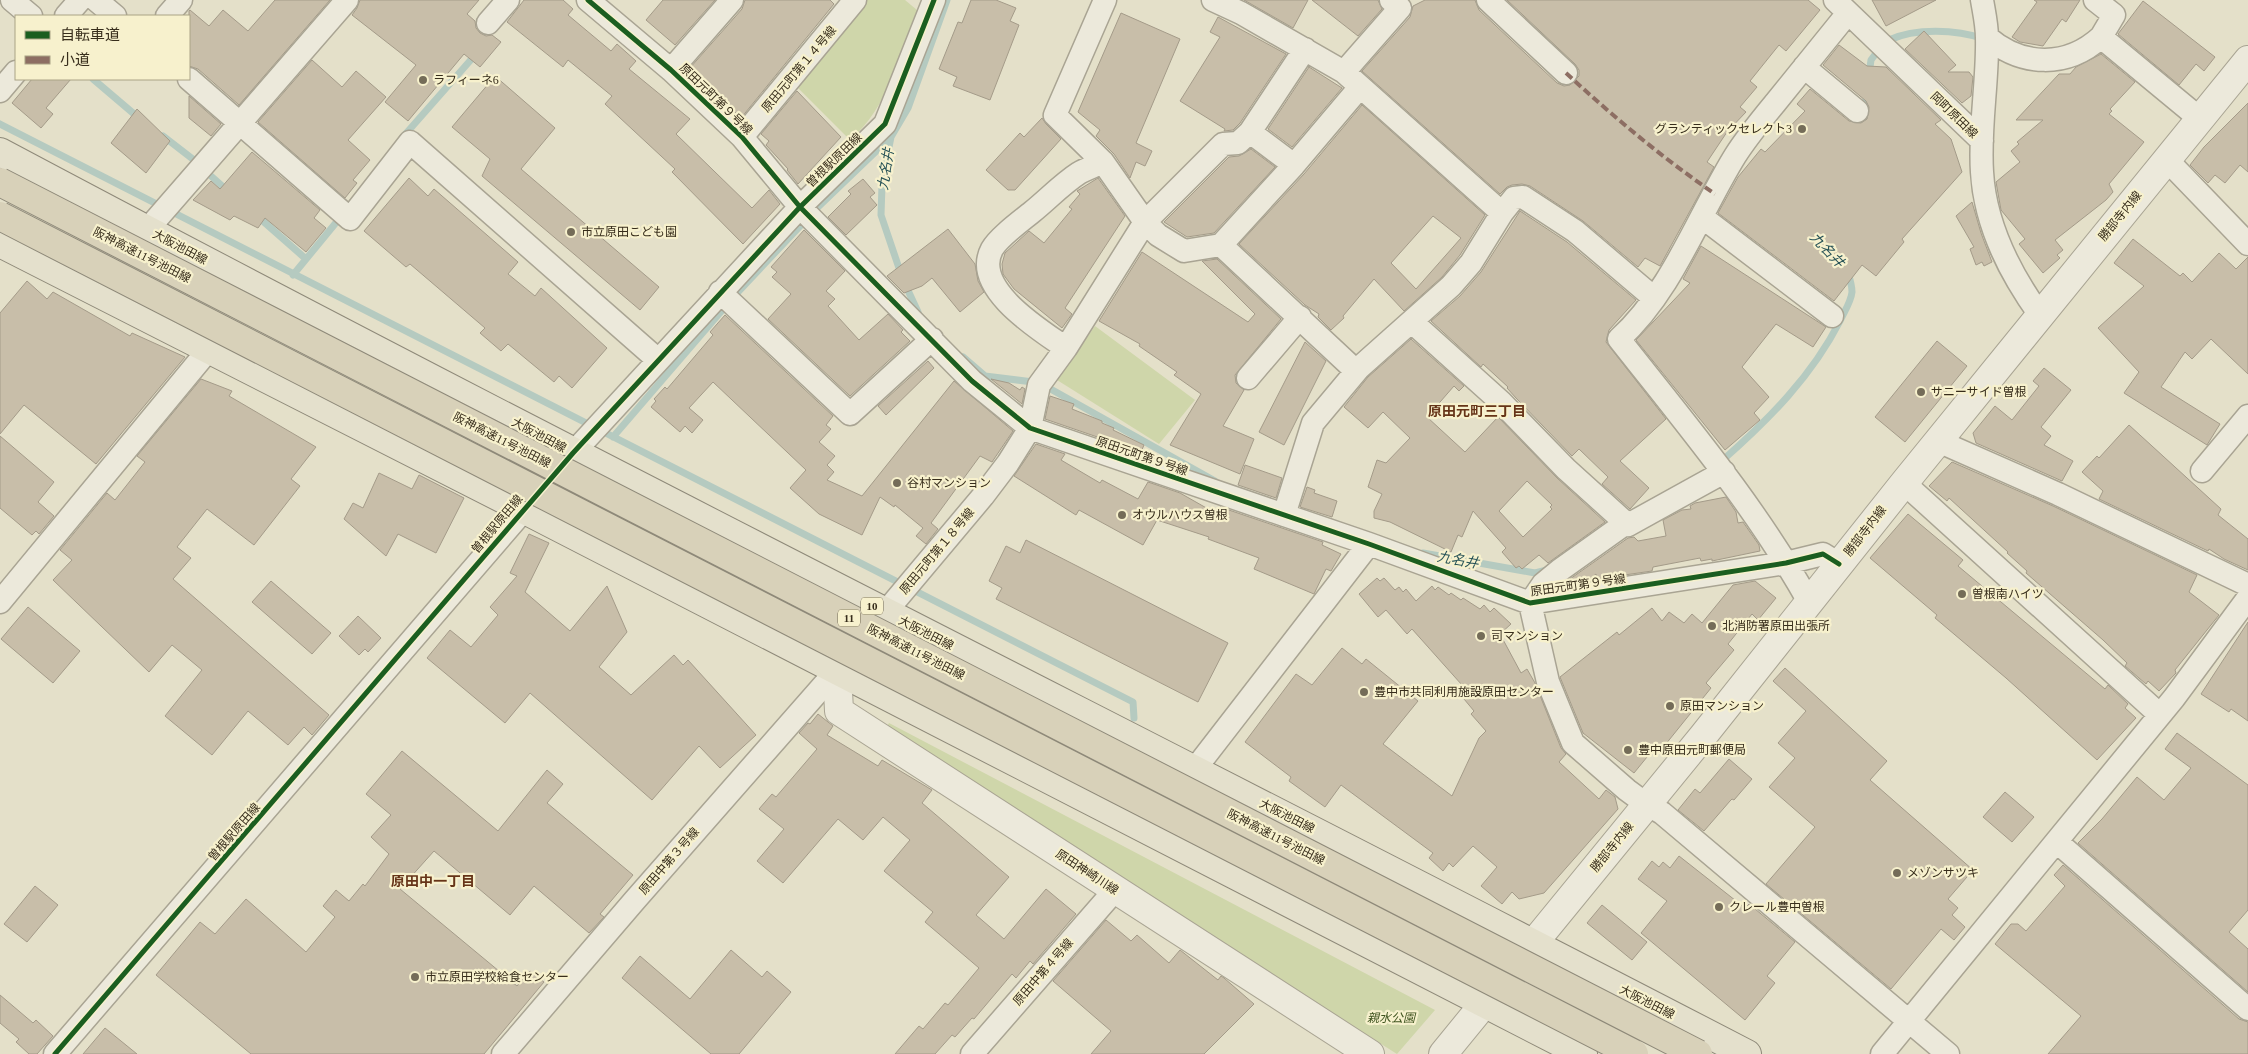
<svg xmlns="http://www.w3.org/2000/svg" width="2248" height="1054" font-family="'Times New Roman','Noto Sans JP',serif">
<rect width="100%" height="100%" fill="#e4e0c9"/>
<path fill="#cfd6aa" d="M867,0H905L917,10C900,55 888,108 850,140L798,88Z
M1095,326L1195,400L1159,444L1057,380Z
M889,723L1435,1010L1397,1054L885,730Z"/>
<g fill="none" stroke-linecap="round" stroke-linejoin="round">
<path stroke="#b5cac0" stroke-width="7" d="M1889,40C1915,28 1956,29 1984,39
M1869,74L1871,60L1877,52
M93,79L140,119
M0,124L1133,702L1134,718
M1858,129L1863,119L1867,92
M163,136L194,160
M402,138L476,54
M211,176L229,192
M256,215L306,259
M901,274L881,215L882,185L887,157L891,137L908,108L947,0
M293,275L339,219
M905,284L918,312
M963,357L985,376L1033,382
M1047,387L1215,481
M613,437L737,293L817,208L891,137
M1724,459C1769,419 1812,376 1840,321C1844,312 1851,302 1852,292C1852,286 1850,279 1848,273
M1423,553L1535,573L1547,570"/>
</g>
<path fill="#c8bea9" stroke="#a49b89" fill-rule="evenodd" d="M275,0H330L239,105L198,69L189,66V11L190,10L209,26L223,10L248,31Z
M360,0H479L467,14L475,21L476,28L480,33L486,36L492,35L501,42L480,67L464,54L408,121L385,102L416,65L352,15L357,8Z
M524,0H563L573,9L568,15L611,51L617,44L636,61L629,69L690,119L676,134L752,208L769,190L780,204L743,244L672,172L675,169L605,104L612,96L568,60L563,67L507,22Z
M663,0H715L675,45L646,20Z
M745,0H830L834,4L741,118L689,69L742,9Z
M971,0H996L1016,8L1010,21L1019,25L990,100L953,86L957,77L939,69L958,22L962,23Z
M1244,0H1308L1293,28Z
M1312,0H1378L1382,9L1358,36Z
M1425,0H1475L1479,10L1557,83L1564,86L1570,85L1579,76V70L1575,64L1507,0H1808L1820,10L1786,51L1779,45L1750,81L1757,87L1740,107L1746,112L1727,132L1707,162L1714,167L1660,266L1645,258L1638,267L1583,221L1530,186L1522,184L1512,185L1507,187L1500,194L1362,71L1410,17L1413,6Z
M1872,0H1936L1886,26Z
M2034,0H2080L2066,22L2062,19L2043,46L2020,42L2012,37L2037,2Z
M2143,1L2215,57L2204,71L2196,64L2179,85L2118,34Z
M1121,13L1180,39L1136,143L1152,151L1145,166L1136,162L1130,178L1114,154L1096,136L1100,130L1078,112Z
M1218,17L1286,54L1240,123L1233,130L1224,131L1225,129L1180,101L1220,37L1210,32Z
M1924,31L1956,65L1948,72H1969L1973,77L1971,96L1962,103L1905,49Z
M1839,45L1867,66L1886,67L1941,120L1935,124L1951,139L1962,172L1902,239L1904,242L1876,276L1862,265L1834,301L1718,213L1738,177L1761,149L1765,152L1805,111L1797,104L1810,89L1849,121L1861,123L1867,119L1869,107L1866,101L1823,65Z
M2101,54L2135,82L2110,109L2112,111L2109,114L2144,142L2109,184L2113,192L2106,200L2055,240L2063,250L2057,255L2060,258L2043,273L2019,244L2025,239L2001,210L1996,182L2020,162L2011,151L2019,144L2017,142L2043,120H2016L2059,74H2070L2076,67Z
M312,60L342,87L356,71L386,97L348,140L370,160L353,180L357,183L345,198L258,122Z
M1309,67L1342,88L1292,147L1268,129Z
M495,76L555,128L521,169L659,287L640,310L482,176L490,159L452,127Z
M32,79H71L46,108L53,114L41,128L12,103Z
M797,91L841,137L798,184L787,170L788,169L766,145L769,141L761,134Z
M189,96L221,124L211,136L189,118Z
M2248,103V172L2240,165L2225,183L2215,175L2208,183L2190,165L2204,147Z
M1362,105L1485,215L1460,255L1442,277L1404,311L1374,279L1343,316L1344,318L1331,330L1318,317L1319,314L1305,305L1239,244L1304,174ZM1433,216L1461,238L1416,289L1391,263Z
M137,109L170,141L146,173L111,143Z
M1042,118L1046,124L1061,139L1015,190H1008L986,170L1020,133L1024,137Z
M1251,149L1275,167L1214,233L1187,237L1164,222L1229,157L1239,156Z
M252,152L320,210L314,218L326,228L306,252L265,218L258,228L234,216L230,220L193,200L211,181L220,189Z
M409,178L428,196L434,189L518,262L508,274L535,296L541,288L607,348L572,388L559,376L554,382L508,344L501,351L480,333L485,328L410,264L406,267L364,231Z
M1098,178L1125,216L1065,308L1072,314L1062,328L1014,289L1003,274L1002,264L1005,253L1029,231L1044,243L1072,209L1069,207L1080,194L1077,191Z
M863,179L875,193L870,197L877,205L846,235L828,217L851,194L848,191Z
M1972,202L1981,233L1992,262L1984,266L1982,262L1976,265L1970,249L1974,247L1956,216Z
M1520,211L1567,242L1636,300L1609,330L1606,342L1666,419L1620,461L1649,488L1630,509L1602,484L1608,477L1579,449L1572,456L1516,398L1507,388L1508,387L1483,364L1481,367L1431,321L1460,296L1481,272Z
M948,229L975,264L978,281L984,292L960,312L932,278L922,286L904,293L887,276Z
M804,230L845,271L826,291L835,299L828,306L859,340L888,314L903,330L901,332L910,341L850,396L768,319L791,294L772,277L777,272L771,267Z
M2133,239L2180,276L2183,273L2192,282L2219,253L2236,269L2248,257V374L2211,339L2192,359L2185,352L2161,387L2220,424L2207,445L2124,393L2139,372L2098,328L2144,286L2114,263Z
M1701,246L1826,327L1813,347L1776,324L1742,367L1769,397L1754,413L1760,420L1725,450L1636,340L1690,283L1683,279Z
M1142,252L1248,322L1255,314L1202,261L1217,259L1281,319L1235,375L1236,383L1244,390L1223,426L1254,439L1240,474L1170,445L1201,394L1174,375L1177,372L1139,346L1140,344L1099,321Z
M27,281L47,299L53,292L130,336L132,333L185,357L96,464L24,405L0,434V313Z
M725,315L833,416L826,425L831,429L819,442L835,456L827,465L834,472L827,480L862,496L954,381L1013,431L992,462L980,456L931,523L938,529L926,544L916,536L923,528L895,505L894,507L880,497L862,535L819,514L790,488L806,470L713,382L689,408L703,420L692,433L685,426L680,432L651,407L656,401L654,399L665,387L667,389L713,335L710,332Z
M1411,339L1464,386L1459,391L1454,386L1427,417L1465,452L1498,417L1557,478L1605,522L1548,563L1539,555L1522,569L1519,566L1516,568L1502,552L1506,548L1473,511L1462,537L1458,535L1451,552L1390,522L1374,518V511L1382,494L1368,487L1377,460L1386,463L1410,438L1383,412L1368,428L1344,407L1368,377ZM1527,481L1552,505L1550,507L1552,509L1523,537L1499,511Z
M1937,341L1967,366L1905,442L1875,417Z
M1305,342L1326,361L1284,445L1259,432Z
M928,361L934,368L886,415L878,406Z
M2044,368L2071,390L2041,427L2051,436L2044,445L2073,461L2062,481L1976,443L1973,433L1995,406L2012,420L2039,386L2033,381Z
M201,379L232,391L229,396L316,447L291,479L300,486L254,545L207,509L177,547L191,558L173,579L329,715L312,735L304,727L288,745L248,711L212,755L165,716L202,670L172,645L149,672L53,580L72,560L60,550L107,493L115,500L145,462L137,456Z
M991,379L1009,383L1020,390L1022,387L1025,389L1022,404Z
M1050,396L1074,404L1072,409L1102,421V423L1114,428L1113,430L1144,445L1141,452L1045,419Z
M2129,425L2221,509L2218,515L2248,539V570L2224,559L2209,549L2208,551L2099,499L2103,491L2082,472L2097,456L2099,458Z
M0,436L54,482L38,502L54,516L39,534L36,531L32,535L0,508Z
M1036,444L1065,454L1061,460L1100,483L1102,480L1138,499L1148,482L1180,493L1217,514L1220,507L1323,542L1322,545L1341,554L1331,571L1326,569L1314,594L1254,569L1259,558L1208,539L1209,537L1157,520L1143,545L1079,510L1076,515L1014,476Z
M1952,462L2053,506L2197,575L2189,592L2219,615L2175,670L2176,673L2159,691L2148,681L2146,684L2125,666L2127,663L2103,640L2026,573L2027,571L2007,553L2008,552L1949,498L1947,501L1929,486Z
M1245,465L1282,478L1276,498L1238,485Z
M379,473L412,489L419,475L464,498L436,553L398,534L386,556L344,519L353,503L363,508Z
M1307,487L1315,490L1314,493L1337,501L1332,517L1300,507Z
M1726,497L1736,512L1738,523L1743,522L1759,545L1760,551L1712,561V559L1701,561L1700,558L1653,567L1652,571L1597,579L1596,574L1587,581L1573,583L1570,579L1628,538L1634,537L1638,541L1666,536L1663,520L1682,510L1691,509L1690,506L1695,503Z
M1908,514L1963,560L1958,566L2105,689L2108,685L2128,704L2125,708L2136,718L2097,760L2006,678L1935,618L1937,615L1870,558Z
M529,534L549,543L525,592L570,631L607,586L627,632L599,667L631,695L674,655L683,665L688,660L756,735L720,768L699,746L652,800L530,693L505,723L427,658L450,630L471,647L498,615L490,607L517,576L510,573Z
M1026,540L1228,643L1198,702L996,599L1002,588L989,581L1006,546L1020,553Z
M1377,578L1380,581L1384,578L1395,590L1399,587L1403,592L1406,589L1416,601L1432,586L1435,590L1438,587L1449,595L1451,593L1461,600L1463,598L1480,609L1484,605L1490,612L1494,608L1511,624L1500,634L1521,673L1527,669L1535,683L1561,748L1566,754L1559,762L1599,799L1606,790L1615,797L1618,809L1544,893L1519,899L1512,892L1502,904L1481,886L1497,867L1473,846L1453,867L1449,863L1443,871L1429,858L1433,853L1341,785L1325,807L1289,781L1291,777L1245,742L1296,674L1312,685L1342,648L1362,664L1366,659L1418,701L1383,744L1452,796L1479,738L1486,731L1471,714L1474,711L1464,699L1470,694L1412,629L1407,634L1386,610L1378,617L1359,594Z
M271,581L331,633L312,654L252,602Z
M1755,581L1776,598L1758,620L1752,614L1728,644L1734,650L1706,683L1711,688L1661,750L1656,746L1634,773L1583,733L1560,677L1617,632L1619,635L1652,608L1662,621L1669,612L1684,623L1692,614L1702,623L1733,585Z
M28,607L80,651L53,683L1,639Z
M358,616L381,638L368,652L365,649L359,655L339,636Z
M2248,622V721L2231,709L2229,712L2201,694Z
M1785,668L1887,761L1870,780L1973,870L1948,899L1958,908L1952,915L1965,927L1954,940L1941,929L1891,989L1766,884L1815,827L1769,787L1795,758L1778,743L1806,711L1773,681Z
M818,714L833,726L827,735L878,766L882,760L932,790L922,803L1009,877L976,915L1004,939L1046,889L1076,914L1033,964L1030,961L1016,978L1012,974L974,1019L972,1018L955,1037L952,1035L935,1054H895L919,1026L923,1029L945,1003L948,1005L979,968L925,922L933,912L884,871L910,840L883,817L863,840L838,819L783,883L757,861L784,829L759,809L772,794L776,797L817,749L799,733L808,723L810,724Z
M2177,733L2248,785V910L2229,932L2248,949V992L2078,843L2102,819L2137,777L2164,800L2191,768L2165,749Z
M402,751L498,831L547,770L563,784L547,803L633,875L600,914L604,917L589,933L534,886L510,915L434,851L400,889L517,986L530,971L544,982L484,1054H251L156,975L200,922L215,934L246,899L306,952L335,917L323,906L336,890L349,901L363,884L365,886L389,854L371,837L391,815L366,794Z
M1729,759L1752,779L1734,800L1732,799L1730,801L1704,831L1678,810L1695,789L1700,793Z
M2005,792L2034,817L2012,842L1983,817Z
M1679,856L1745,908L1749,904L1795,942L1767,976L1775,983L1745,1020L1641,933L1667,901L1638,879L1652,861L1659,867L1663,862L1670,868Z
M2063,865L2239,1019L2248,1022V1054H2048L2081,1016L1995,944L2011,924H2018L2026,931L2065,886L2054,875Z
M35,886L58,905L27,942L4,924Z
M1602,905L1647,942L1632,960L1587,923Z
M1106,920L1131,941L1137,935L1169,963L1180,950L1218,980L1221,976L1224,978L1254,1004L1204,1054H1091L1111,1031L1053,981Z
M731,950L762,977L767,971L791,992L739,1054H711L622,978L640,956L690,999Z
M0,995L33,1023L36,1020L53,1036L37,1054H29L16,1042L19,1039L0,1023Z
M105,1028L137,1054H83Z"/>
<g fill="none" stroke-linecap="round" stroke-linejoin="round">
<defs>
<path id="minor" d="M12,0L31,16
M96,0L115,16
M588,0L671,70L742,137L800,207L972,381L1030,428L1369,544L1530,603L1786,563L1823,554L1839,564
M1105,0L1055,115L1103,162L1145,222L1158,235L1184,251L1221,245L1356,371
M1213,0L1241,13L1344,72L1502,213
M1488,0L1566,73
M1835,0L1982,141
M1982,0C1984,12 1987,25 1987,38C1988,82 1979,127 1982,172C1985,225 2009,272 2040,315
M2095,0L2114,15L2101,37L2199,118
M66,16L80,0
M167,16L181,0
M488,23L508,0
M1987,37C2022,67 2067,68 2101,37
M1804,67L1857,111
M671,70L732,0
M1344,72L1400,8L1391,0
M189,79L350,219L410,142L658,360
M0,91L16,72
M1250,132L1294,165
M742,137L855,0
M2166,159L2248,244
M1702,217L1832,316
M147,230L347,0
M1221,245L1294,165L1360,87
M720,292L850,414L932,339
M1412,322L1501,402L1566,469L1628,525L1724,472
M1066,348C1040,330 971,288 992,249C999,237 1021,221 1032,212C1047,200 1062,184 1079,173C1086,169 1095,166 1103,162
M1248,378L1300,317
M1938,441L2058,494L2248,585
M2202,471L2248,416
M1904,483L2160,715
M1284,515L1313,423L1359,368L1451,286L1471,263L1502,213L1514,198L1523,197L1575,231L1654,298
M1626,523L1560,570L1543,584L1530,603L1548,682L1573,743L1627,790L1646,804L1662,813L1948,1054
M0,602L210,348
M1809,602C1756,507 1686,424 1619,339C1672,291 1698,216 1735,156C1747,137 1762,119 1776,102C1800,72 1824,43 1848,13
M1195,769L1369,544
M2057,842L2248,1009
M55,1054L573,453L800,207L885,124L934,0
M503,1054L635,900L837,670L983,496L1008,463L1030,428L1039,385L1066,348L1145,222L1223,144L1238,143L1250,132L1305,49
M972,1054L1115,890
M1882,1054L2174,698L2248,598"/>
<path id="tertiary" d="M837,670L839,711L1370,1054
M1443,1054L1703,736L1904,483L2248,60"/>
<path id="primary" d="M0,152C579,460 1165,752 1747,1054
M0,243L523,509L1583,1054"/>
</defs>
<use href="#minor" stroke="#a9a493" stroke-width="25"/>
<use href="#tertiary" stroke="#a9a493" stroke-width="30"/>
<use href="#primary" stroke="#8e8979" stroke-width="30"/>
<use href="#minor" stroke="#ece9db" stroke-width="22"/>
<use href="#tertiary" stroke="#ece9db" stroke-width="28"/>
<use href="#primary" stroke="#e4e0cc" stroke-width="28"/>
<defs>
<path id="motorway-bridge" d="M0,182L1698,1054
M0,216L1634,1054"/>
</defs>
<use href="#motorway-bridge" stroke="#8e8979" stroke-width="30" stroke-linecap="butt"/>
<use href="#motorway-bridge" stroke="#d8d1b9" stroke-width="28"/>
<path stroke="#8d6e63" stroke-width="4" stroke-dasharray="8 4" stroke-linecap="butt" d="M1566,73C1615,118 1660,156 1715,194"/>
<defs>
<path id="cycleway" d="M588,0L671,70L742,137L800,207L972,381L1030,428L1369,544L1530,603L1786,563L1823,554L1839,564
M55,1054L573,453L800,207L885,124L934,0"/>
</defs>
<use href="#cycleway" stroke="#f7f1cd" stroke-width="8"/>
<use href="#cycleway" stroke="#1b5e20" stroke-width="5"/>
</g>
<g fill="#746c58" stroke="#f7f1cd" stroke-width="2">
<circle cx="423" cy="80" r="5"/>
<circle cx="1802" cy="129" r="5"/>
<circle cx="571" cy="232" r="5"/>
<circle cx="1921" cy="392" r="5"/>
<circle cx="897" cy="483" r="5"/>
<circle cx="1122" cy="515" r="5"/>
<circle cx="1962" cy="594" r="5"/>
<circle cx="1712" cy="626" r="5"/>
<circle cx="1481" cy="636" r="5"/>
<circle cx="1364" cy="692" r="5"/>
<circle cx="1670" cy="706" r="5"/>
<circle cx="1628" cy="750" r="5"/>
<circle cx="1897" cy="873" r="5"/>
<circle cx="1719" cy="907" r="5"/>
<circle cx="415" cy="977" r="5"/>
</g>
<g text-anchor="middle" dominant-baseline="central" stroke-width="4.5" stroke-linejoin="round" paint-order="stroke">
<g fill="#f7f1cd" stroke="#716850" stroke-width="1">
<rect x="861" y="597.5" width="22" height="17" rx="4"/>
<rect x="838" y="609.5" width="22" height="17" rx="4"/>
</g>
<g font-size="11" font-weight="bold" fill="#372d1b">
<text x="872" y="606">10</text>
<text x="849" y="618">11</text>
</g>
<g font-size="12" fill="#372d1b" stroke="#f7f1cd">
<text transform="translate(799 69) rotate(-50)">原田元町第１４号線</text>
<text transform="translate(716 99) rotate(44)">原田元町第９号線</text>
<text transform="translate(1954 115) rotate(44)">岡町原田線</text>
<text transform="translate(834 160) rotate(-44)">曽根駅原田線</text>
<text transform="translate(2120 216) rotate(-51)">勝部寺内線</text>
<text transform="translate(180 247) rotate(28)">大阪池田線</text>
<text transform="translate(142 255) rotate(27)">阪神高速11号池田線</text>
<text transform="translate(539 435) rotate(28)">大阪池田線</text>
<text transform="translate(502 440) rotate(27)">阪神高速11号池田線</text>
<text transform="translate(1142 456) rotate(19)">原田元町第９号線</text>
<text transform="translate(497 524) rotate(-50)">曽根駅原田線</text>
<text transform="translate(1865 531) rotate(-52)">勝部寺内線</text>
<text transform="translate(937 551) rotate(-50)">原田元町第１８号線</text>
<text transform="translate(1578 585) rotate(-8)">原田元町第９号線</text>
<text transform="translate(926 633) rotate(27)">大阪池田線</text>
<text transform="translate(916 652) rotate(27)">阪神高速11号池田線</text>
<text transform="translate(1287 816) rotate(27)">大阪池田線</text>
<text transform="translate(234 832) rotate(-49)">曽根駅原田線</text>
<text transform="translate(1276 837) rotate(27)">阪神高速11号池田線</text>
<text transform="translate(1612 847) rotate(-51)">勝部寺内線</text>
<text transform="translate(669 861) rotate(-49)">原田中第３号線</text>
<text transform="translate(1087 872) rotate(33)">原田神崎川線</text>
<text transform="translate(1043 972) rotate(-49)">原田中第４号線</text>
<text transform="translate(1647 1002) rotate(27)">大阪池田線</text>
</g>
<g font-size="12" fill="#372d1b" stroke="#f7f1cd" text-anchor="start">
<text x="433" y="80">ラフィーネ6</text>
<text x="1792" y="129" text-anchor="end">グランティックセレクト3</text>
<text x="581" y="232">市立原田こども園</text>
<text x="1931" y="392">サニーサイド曽根</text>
<text x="907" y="483">谷村マンション</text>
<text x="1132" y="515">オウルハウス曽根</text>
<text x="1972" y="594">曽根南ハイツ</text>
<text x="1722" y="626">北消防署原田出張所</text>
<text x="1491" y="636">司マンション</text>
<text x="1374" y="692">豊中市共同利用施設原田センター</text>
<text x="1680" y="706">原田マンション</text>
<text x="1638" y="750">豊中原田元町郵便局</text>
<text x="1907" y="873">メゾンサツキ</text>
<text x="1729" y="907">クレール豊中曽根</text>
<text x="425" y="977">市立原田学校給食センター</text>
</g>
<g font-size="12" font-style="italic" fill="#405520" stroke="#f7f1cd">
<text x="1391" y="1018">親水公園</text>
</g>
<g font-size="14" font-style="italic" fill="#295458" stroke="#f7f1cd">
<text transform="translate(886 169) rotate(-81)">九名井</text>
<text transform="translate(1827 250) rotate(46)">九名井</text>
<text transform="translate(1458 560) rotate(10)">九名井</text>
</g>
<g font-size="14" font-weight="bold" fill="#663418" stroke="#f7f1cd">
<text x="1477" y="411">原田元町三丁目</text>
<text x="433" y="881">原田中一丁目</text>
</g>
</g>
<rect x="15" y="15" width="175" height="65" fill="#f7f1cd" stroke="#aaa386"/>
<rect x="25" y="31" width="25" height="8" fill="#1b5e20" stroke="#aaa386"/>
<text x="60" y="40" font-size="15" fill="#372d1b">自転車道</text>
<rect x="25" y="56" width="25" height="8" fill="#8d6e63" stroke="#aaa386"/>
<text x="60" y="65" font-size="15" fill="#372d1b">小道</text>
</svg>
